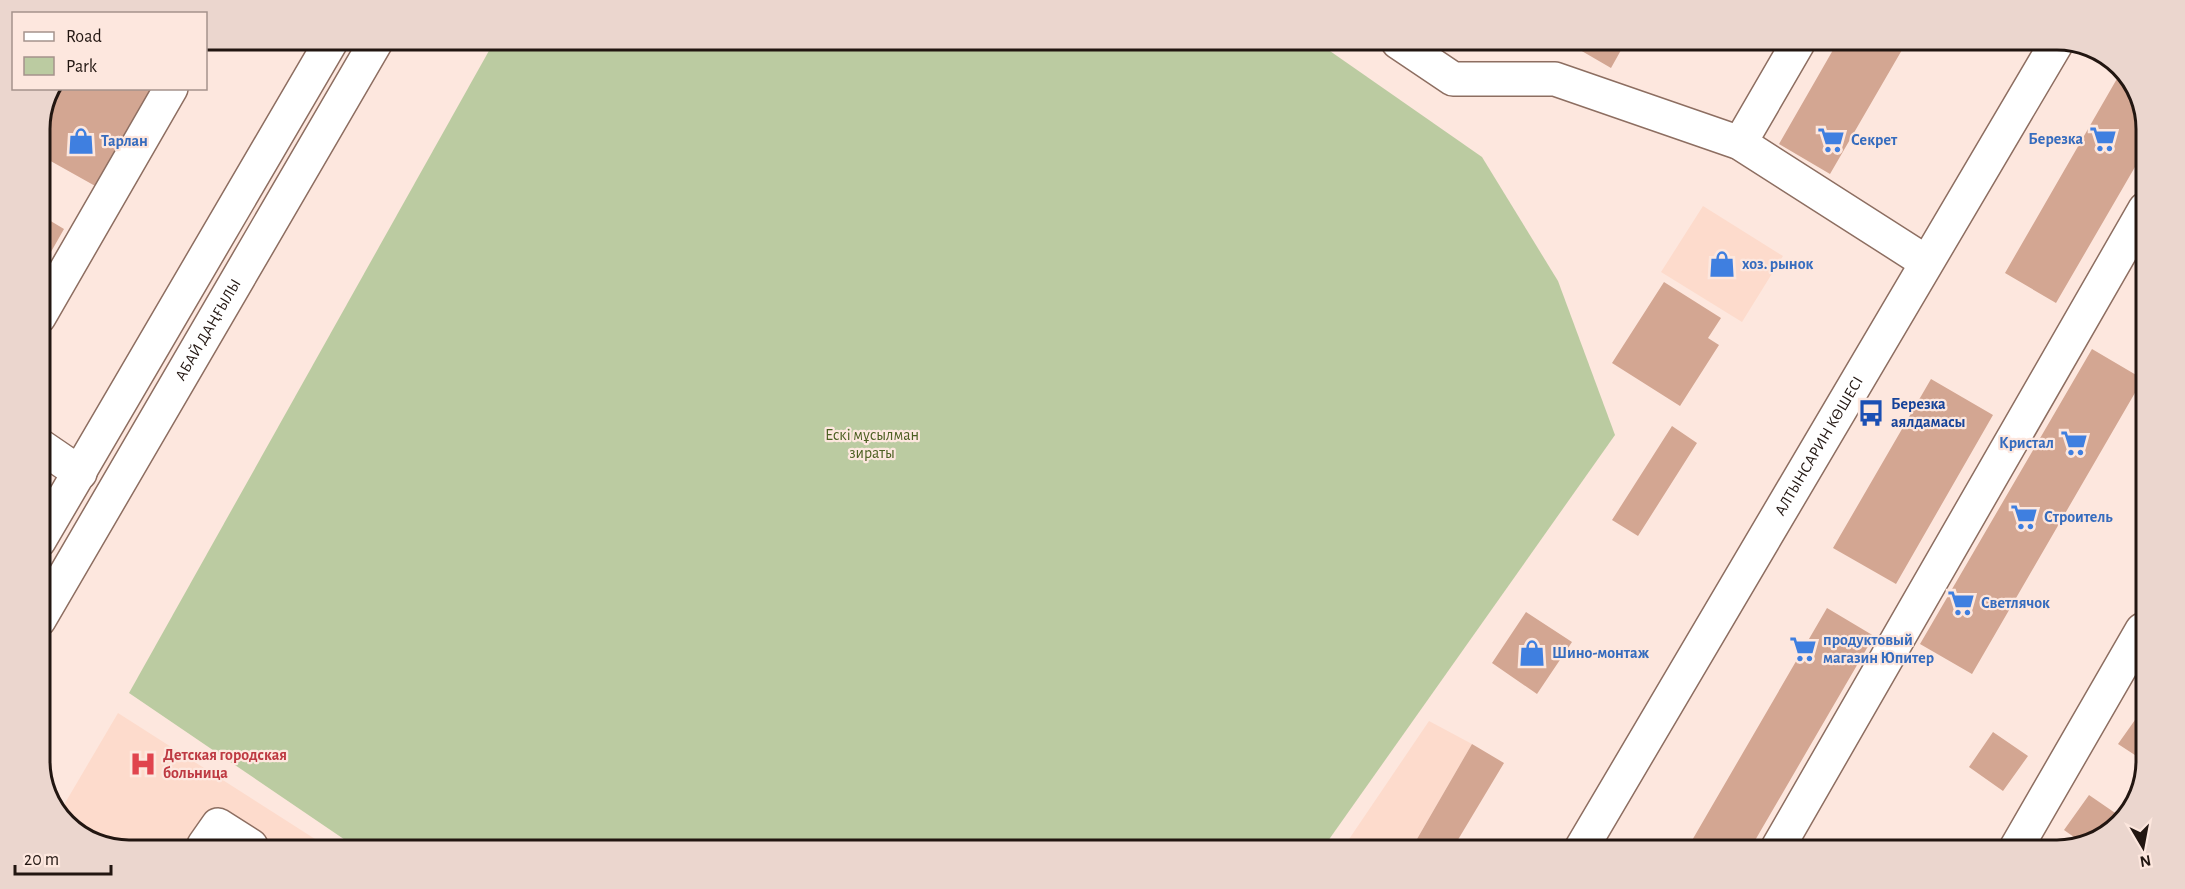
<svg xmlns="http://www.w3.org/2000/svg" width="2185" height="889" font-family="'Alegreya Sans',sans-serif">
<rect width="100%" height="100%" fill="#fde7de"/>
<path fill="#fddbcc" d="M1703,206L1783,256L1742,322L1661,272Z
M118,713L326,846L99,845L58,815Z
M1429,721L1472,744L1417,839L1433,848H1343Z"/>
<path fill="#bbcba1" d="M495,40L1317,42L1482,157L1558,281L1615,435L1323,848L354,846L129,693Z"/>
<path fill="#d3a692" d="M1568,43H1625L1611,68Z
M1837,43H1906L1830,174L1779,144Z
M2122,70L2128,74L2146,122V148L2056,303L2005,273Z
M55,88H153L97,187L47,159L39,173V123Z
M39,214L64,229L39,273Z
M1664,282L1721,318L1708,338L1719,345L1680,406L1612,363Z
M2092,349L2143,379L1972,674L1920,644Z
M1931,379L1993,415L1896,584L1833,548Z
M1672,426L1697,443L1638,536L1612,520Z
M1827,608L1874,636L1750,849H1687Z
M1526,612L1572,642L1537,694L1492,663Z
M2142,710V724L2141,759L2118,744Z
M1993,732L2028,756L2003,791L1969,767Z
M1472,744L1504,763L1453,848H1433L1417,839Z
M2089,795L2121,817L2111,832L2081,842L2064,830Z"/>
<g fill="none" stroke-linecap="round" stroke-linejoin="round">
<defs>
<g id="minor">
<path d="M1398,42L1453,79H1555L1740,143L1926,262"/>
<path d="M1740,143L1798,43"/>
<path d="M39,317L171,88"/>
<path d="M39,445L80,473"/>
<path d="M204,845L218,825L251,846"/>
<path id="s1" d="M1581,849L2056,44"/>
<path d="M1777,849L2145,209"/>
<path d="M2015,850L2142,630"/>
</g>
<g id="major">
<path d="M39,541L332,40"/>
<path id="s2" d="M39,620L377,40"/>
</g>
</defs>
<use href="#minor" stroke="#8d6e61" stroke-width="36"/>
<use href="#major" stroke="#8d6e61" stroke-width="36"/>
<use href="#minor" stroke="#fff" stroke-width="33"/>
<use href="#major" stroke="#fff" stroke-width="33"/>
</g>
<defs>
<symbol id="supermarket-bare" viewBox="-9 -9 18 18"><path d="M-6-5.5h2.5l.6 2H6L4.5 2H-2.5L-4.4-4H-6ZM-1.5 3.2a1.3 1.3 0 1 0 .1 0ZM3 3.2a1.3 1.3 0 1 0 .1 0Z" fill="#3f7fe0" stroke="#fde7de" stroke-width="2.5" paint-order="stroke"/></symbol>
<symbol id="shop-bare" viewBox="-9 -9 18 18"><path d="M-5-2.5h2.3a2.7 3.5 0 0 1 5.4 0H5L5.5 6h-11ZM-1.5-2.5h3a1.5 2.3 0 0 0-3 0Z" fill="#3f7fe0" stroke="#fde7de" stroke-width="2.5" paint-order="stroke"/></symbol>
<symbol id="bus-bare" viewBox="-9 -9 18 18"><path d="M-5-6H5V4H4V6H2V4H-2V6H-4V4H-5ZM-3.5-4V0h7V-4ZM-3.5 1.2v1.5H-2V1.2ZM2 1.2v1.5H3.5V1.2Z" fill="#1a4fb4" stroke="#fde7de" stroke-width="2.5" paint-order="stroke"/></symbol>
<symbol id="hospital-bare" viewBox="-9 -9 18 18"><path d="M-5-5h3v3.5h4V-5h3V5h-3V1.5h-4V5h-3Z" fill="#e0444e" stroke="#fde7de" stroke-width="2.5" paint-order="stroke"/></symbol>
</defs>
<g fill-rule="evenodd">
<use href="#supermarket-bare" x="2084" y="120" width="38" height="38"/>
<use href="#supermarket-bare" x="1812" y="121" width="38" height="38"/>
<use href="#shop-bare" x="62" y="122" width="38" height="38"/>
<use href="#shop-bare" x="1703" y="245" width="38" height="38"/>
<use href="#bus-bare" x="1852" y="394" width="38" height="38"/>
<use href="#supermarket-bare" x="2055" y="424" width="38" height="38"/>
<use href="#supermarket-bare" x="2005" y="498" width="38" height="38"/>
<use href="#supermarket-bare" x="1942" y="584" width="38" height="38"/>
<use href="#supermarket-bare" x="1784" y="630" width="38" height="38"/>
<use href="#shop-bare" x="1513" y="634" width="38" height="38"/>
<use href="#hospital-bare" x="124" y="745" width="38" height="38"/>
</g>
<g text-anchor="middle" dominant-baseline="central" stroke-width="4.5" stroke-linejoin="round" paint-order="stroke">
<g font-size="16" font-weight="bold" fill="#366cbe" stroke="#fde7de" text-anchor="start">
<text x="2083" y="139" text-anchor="end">Березка</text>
<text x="1851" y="140">Секрет</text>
<text x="101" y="141">Тарлан</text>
<text x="1742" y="264">хоз. рынок</text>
<text x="2054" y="443" text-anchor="end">Кристал</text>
<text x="2044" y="517">Строитель</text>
<text x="1981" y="603">Светлячок</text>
<text x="1823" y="640">продуктовый<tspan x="1823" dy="18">магазин Юпитер</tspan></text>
<text x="1552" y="653">Шино-монтаж</text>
</g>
<g font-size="16" fill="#221611" stroke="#fde7de">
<text stroke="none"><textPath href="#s2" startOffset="336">АБАЙ ДАҢҒЫЛЫ</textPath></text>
<text stroke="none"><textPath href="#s1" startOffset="468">АЛТЫНСАРИН КӨШЕСІ</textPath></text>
</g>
<g font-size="16" font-weight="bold" fill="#164399" stroke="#fde7de" text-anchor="start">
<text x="1891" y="404">Березка<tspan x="1891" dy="18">аялдамасы</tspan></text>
</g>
<g font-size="16" fill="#4b5f21" stroke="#fde7de">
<text x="872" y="435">Ескі мұсылман<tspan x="872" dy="18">зираты</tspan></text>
</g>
<g font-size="16" font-weight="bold" fill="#be3a42" stroke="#fde7de" text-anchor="start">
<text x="163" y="755">Детская городская<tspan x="163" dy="18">больница</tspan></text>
</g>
</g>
<path d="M0 0H2185V889H0ZM129 50H2057A79 79 0 0 1 2136 129V761A79 79 0 0 1 2057 840H129A79 79 0 0 1 50 761V129A79 79 0 0 1 129 50Z" fill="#ebd6ce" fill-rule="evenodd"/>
<path fill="none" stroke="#221611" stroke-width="3" d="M129 50H2057A79 79 0 0 1 2136 129V761A79 79 0 0 1 2057 840H129A79 79 0 0 1 50 761V129A79 79 0 0 1 129 50Z"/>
<rect x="12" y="12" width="195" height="78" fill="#fde7de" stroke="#a5938c" stroke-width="1.5"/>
<rect x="24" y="32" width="30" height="9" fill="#ffffff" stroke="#a5938c" stroke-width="1.5"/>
<text x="66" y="42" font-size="18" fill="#221611">Road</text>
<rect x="24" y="57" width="30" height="18" fill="#bbcba1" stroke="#a5938c" stroke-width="1.5"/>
<text x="66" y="72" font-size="18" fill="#221611">Park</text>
<g transform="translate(2143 847) rotate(170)" stroke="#fde7de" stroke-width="4.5" paint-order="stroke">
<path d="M0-4.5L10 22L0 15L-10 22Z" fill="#221611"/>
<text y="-9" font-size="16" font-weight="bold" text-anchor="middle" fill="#221611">N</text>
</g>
<path d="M15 865v9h96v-9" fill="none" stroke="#221611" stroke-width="3"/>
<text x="24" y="865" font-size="18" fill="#221611" stroke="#fde7de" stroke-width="4.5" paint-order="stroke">20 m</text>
</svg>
